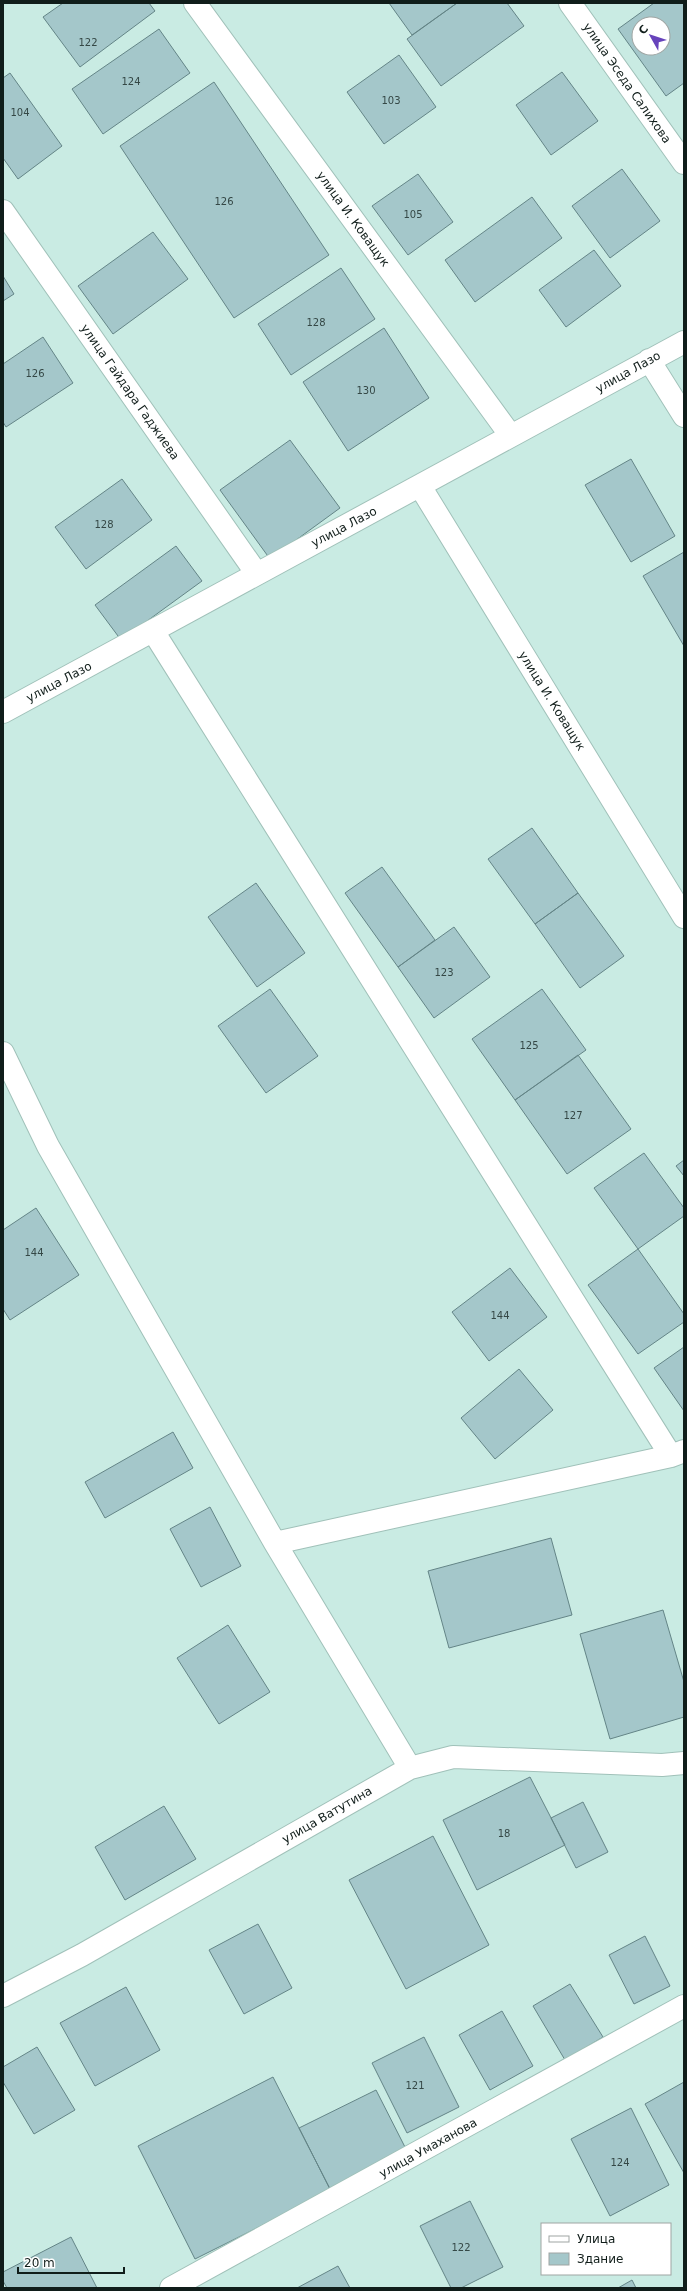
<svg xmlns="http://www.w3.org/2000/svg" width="687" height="2291" font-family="'DejaVu Sans',sans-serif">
<rect width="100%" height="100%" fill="#c9ebe3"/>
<path fill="#a4c7ca" stroke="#648587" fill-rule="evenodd" d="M63,3H149L155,11L80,67L43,17Z
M389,3H457L412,35Z
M457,3H507L524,26L441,86L407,39Z
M654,3H684V83L666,96L618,29ZM639,24H663V48H639Z
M159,29L190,73L103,134L72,89Z
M399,55L436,107L384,144L347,92Z
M562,72L598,121L551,155L516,105Z
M10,73L62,146L18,179L3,158V78Z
M214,82L329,255L234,318L120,146Z
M622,169L660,221L610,258L572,206Z
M418,174L453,222L408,255L372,206Z
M532,197L562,238L475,302L445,260Z
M153,232L188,279L113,334L78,286Z
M594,250L621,286L566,327L539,290Z
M341,268L375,319L291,375L258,324Z
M3,276L14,294L3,301Z
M384,328L429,398L348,451L303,382Z
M43,337L73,383L6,427L3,422V364Z
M290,440L340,508L270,559L220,490Z
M631,459L675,536L631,562L585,485Z
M122,479L152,520L86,569L55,527Z
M176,546L202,581L121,640L95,605Z
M684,552V646L643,576Z
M532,828L578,893L535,924L488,859Z
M382,867L435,940L398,967L345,893Z
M256,883L305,953L257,987L208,917Z
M578,893L624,956L580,988L535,924Z
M454,927L490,977L434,1018L398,967Z
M270,989L318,1056L266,1093L218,1026Z
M542,989L586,1050L515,1100L472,1039Z
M578,1055L631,1129L567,1174L515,1100Z
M644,1153L684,1208V1216L638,1249L594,1188Z
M684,1160V1176L676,1166Z
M36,1208L79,1275L10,1320L3,1309V1230Z
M638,1249L684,1314V1322L638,1354L588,1285Z
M510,1268L547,1317L489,1361L452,1312Z
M684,1347V1411L654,1368Z
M519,1369L553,1410L495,1459L461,1418Z
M173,1432L193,1468L105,1518L85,1482Z
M210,1507L241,1566L201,1587L170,1529Z
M551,1538L572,1615L449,1648L428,1571Z
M663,1610L684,1682V1717L610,1739L580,1634Z
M228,1625L270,1692L219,1724L177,1658Z
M530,1777L565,1845L477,1890L443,1820Z
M583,1802L608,1852L576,1868L551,1818Z
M164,1806L196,1859L125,1900L95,1847Z
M433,1836L489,1945L406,1989L349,1880Z
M258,1924L292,1988L244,2014L209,1950Z
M645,1936L670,1986L634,2004L609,1955Z
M570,1984L603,2037L565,2060L533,2006Z
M126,1987L160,2050L95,2086L60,2023Z
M502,2011L533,2066L490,2090L459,2035Z
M424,2037L459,2107L407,2133L372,2063Z
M37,2047L75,2110L34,2134L3,2082V2067Z
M273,2077L331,2191L195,2259L138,2146Z
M684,2082V2173L645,2104Z
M376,2090L407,2151L331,2191L299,2128Z
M631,2108L669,2185L610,2216L571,2139Z
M470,2201L503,2267L461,2288H451L420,2226Z
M71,2237L97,2288H7L3,2281V2272Z
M338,2266L350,2288H297Z
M632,2280L636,2288H618Z"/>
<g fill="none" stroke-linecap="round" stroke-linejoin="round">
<defs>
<path id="minor" d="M195,3L511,436
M570,3L684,163
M3,211L257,574
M649,360L684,416
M420,486L684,917
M153,631L671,1456
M3,712L684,342
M3,1053L48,1146L275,1543L410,1768
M275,1543L671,1456L684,1451
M3,1996L82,1955L410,1768L453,1757L662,1765L684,1763
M171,2288L684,2006"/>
</defs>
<use href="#minor" stroke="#a0c1b9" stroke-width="24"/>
<use href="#minor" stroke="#fff" stroke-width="22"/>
</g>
<g text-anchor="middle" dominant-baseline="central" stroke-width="3" stroke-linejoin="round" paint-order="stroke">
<g font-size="10" fill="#354846">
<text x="88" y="42">122</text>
<text x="131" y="81">124</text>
<text x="391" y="100">103</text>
<text x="20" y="112">104</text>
<text x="224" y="201">126</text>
<text x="413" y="214">105</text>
<text x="316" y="322">128</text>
<text x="35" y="373">126</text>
<text x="366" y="390">130</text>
<text x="104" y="524">128</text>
<text x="444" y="972">123</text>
<text x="529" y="1045">125</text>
<text x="573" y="1115">127</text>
<text x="34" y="1252">144</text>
<text x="500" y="1315">144</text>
<text x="504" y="1833">18</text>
<text x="415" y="2085">121</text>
<text x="620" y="2162">124</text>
<text x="461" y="2247">122</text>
</g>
<g font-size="12" fill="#101d1a" stroke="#fff">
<text transform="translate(627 83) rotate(55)">улица Эседа Салихова</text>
<text transform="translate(353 219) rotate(54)">улица И. Коващук</text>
<text transform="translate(628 372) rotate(-29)">улица Лазо</text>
<text transform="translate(130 392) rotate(55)">улица Гайдара Гаджиева</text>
<text transform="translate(344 527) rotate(-28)">улица Лазо</text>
<text transform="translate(59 682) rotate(-28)">улица Лазо</text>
<text transform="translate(552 701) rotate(58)">улица И. Коващук</text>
<text transform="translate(327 1815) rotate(-30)">улица Ватутина</text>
<text transform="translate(428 2148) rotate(-29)">улица Умаханова</text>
</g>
</g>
<rect width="687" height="2291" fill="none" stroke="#101d1a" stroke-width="8"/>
<rect x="541" y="2223" width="130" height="52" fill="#ffffff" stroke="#9fa5a3"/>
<rect x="549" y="2236" width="20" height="6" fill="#ffffff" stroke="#9fa5a3"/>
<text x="577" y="2243" font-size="12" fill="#101d1a">Улица</text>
<rect x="549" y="2253" width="20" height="12" fill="#a4c7ca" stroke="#9fa5a3"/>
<text x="577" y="2263" font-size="12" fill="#101d1a">Здание</text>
<g transform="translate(651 36) rotate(309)"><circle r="19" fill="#ffffff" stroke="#9fa5a3"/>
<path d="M0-3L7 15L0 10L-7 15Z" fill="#6743bb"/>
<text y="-6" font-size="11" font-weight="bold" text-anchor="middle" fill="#101d1a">С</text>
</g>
<path d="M18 2267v6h106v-6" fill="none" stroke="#101d1a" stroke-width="2"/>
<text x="24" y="2267" font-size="12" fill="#101d1a" stroke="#ffffff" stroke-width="3" paint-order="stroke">20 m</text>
</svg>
